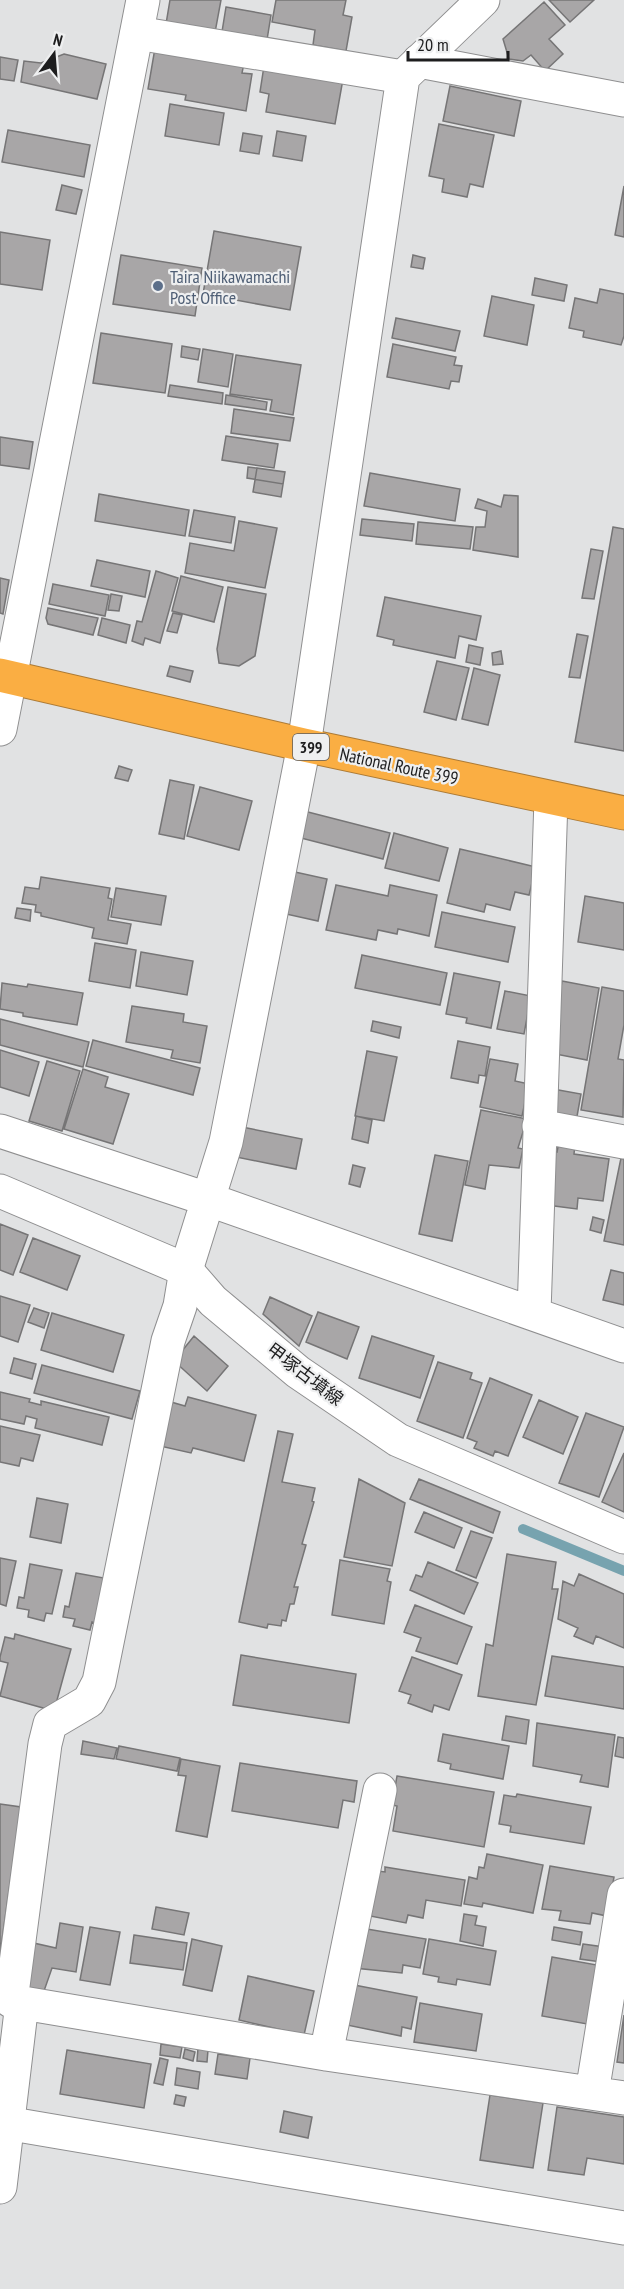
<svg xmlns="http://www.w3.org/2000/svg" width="624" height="2289" font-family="'PT Sans Narrow','Noto Sans JP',sans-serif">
<rect width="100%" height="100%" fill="#e1e2e3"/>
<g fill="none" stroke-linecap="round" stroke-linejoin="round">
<path stroke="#77a3af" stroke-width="10" d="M523,1529L624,1571"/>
</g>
<path fill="#a8a6a7" stroke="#767576" stroke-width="1.5" d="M170,0H221L214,38L165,30Z
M276,0H346L343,15L352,17L346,51L313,45L315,30L272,22Z
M549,0H594L570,22Z
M544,2L565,25L549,39L563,54L545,71L531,55L523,61L509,59L503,39Z
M226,7L271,15L266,46L221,38Z
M155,48L244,63L242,73L252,74L246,111L185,100L186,95L148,89Z
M64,54L106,64L97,99L21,82L24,61L41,63Z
M0,57L18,60L14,81L0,79Z
M264,66L343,79L335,124L266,112L269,94L260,92Z
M450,86L521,101L514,136L443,121Z
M170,104L224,113L219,145L165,136Z
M439,124L494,135L483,187L470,184L467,197L442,192L444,179L429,176Z
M8,130L90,145L84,177L2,162Z
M277,131L306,136L302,161L273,156Z
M243,133L262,136L259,154L240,151Z
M62,185L82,190L76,214L56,210Z
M624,186V237L615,235Z
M214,231L301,247L290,310L203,294Z
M0,232L50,240L42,290L0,284Z
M121,255L202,268L195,316L113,304Z
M413,255L425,258L423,269L411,267Z
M535,278L567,285L564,301L532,295Z
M600,289L624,294V336L621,345L583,337L584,331L569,328L575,298L597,303Z
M492,296L534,305L527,345L484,336Z
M396,318L460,331L455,351L392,338Z
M101,333L172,344L165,393L93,383Z
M393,344L456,357L454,365L462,366L459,382L451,381L449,389L387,377Z
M182,346L200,349L198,360L181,357Z
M203,349L233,354L228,387L198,382Z
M236,355L301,365L293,415L270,411L272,400L230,394Z
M170,385L223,393L222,404L168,396Z
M226,395L267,402L266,410L225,404Z
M234,409L294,418L290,441L231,433Z
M226,436L278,444L274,468L222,460Z
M0,437L33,442L29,469L0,465Z
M248,467L285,472L283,484L247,478Z
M257,468L285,472L281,497L253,492Z
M370,473L460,489L455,521L364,506Z
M99,494L189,510L185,536L95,521Z
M504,495L518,496V557L473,550L476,527H485L487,511L475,508L478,499L501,507Z
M194,510L235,517L231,543L189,536Z
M362,519L414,524L412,541L360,535Z
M239,521L277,528L265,588L185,573L190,543L234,551Z
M418,522L473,527L470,549L416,544Z
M613,527L624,529V751L575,742Z
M591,549L603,551L594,599L582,598Z
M97,560L150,571L145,597L91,586Z
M156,571L178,578L160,643L145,638L143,645L132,641L137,621L142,622Z
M181,576L223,587L214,622L172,611Z
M0,578L9,580L3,614L0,613Z
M53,584L109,595L105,616L49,604Z
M228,587L266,594L255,656L239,666L219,663L217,649Z
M111,594L122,596L119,611L108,610Z
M385,597L481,616L476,640L459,636L455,658L393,645L394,640L377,636Z
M48,608L98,618L93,635L48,624L46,618Z
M173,613L182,615L177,633L167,631Z
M102,618L130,625L126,643L98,635Z
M577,634L588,636L580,678L569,677Z
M469,645L483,648L480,665L466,662Z
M501,651L503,664L493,665L492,653Z
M437,661L469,668L456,720L424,712Z
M170,666L193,671L190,682L167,676Z
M474,668L500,675L488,725L462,719Z
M119,766L132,770L128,781L115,778Z
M170,780L194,785L184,839L159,834Z
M200,787L252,801L239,850L187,836Z
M304,811L390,833L383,859L297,837Z
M394,833L448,848L439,881L385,868Z
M460,849L536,867L529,895L515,892L510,910L486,904L484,912L447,903Z
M295,872L327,879L318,921L286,914Z
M41,877L110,888L108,898L112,899L108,920L131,924L127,944L92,938L94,928L41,916V913L35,912L36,905L22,903L25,887L39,889Z
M336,885L388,896L390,885L437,895L429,936L398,929L397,934L378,930L376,940L326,930Z
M116,888L166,896L161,925L111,917Z
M585,896L624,903V950L578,942Z
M17,908L31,910L30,921L15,918Z
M442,912L515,927L508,962L435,947Z
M95,943L136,950L130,988L89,981Z
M141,952L193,961L187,995L136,986Z
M362,955L447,973L440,1005L355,988Z
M454,973L500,982L491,1028L466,1023L467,1018L446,1014Z
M562,981L599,988L587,1060L550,1053Z
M2,983L27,987L28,984L83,993L77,1025L23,1016V1013L0,1009Z
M602,987L624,991V1025L618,1059L624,1060L623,1117L581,1110Z
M505,991L531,996L524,1034L497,1029Z
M132,1006L184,1014L183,1022L207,1026L200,1063L171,1058L173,1050L126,1042Z
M0,1019L89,1042L83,1067L0,1045Z
M373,1021L401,1027L399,1038L371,1031Z
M93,1040L200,1068L193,1095L86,1066Z
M458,1041L490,1047L485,1076L479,1075L478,1083L451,1078Z
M0,1050L39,1062L29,1096L0,1087Z
M367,1051L397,1057L384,1121L355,1116Z
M490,1059L518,1064L515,1081L529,1084L522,1116L480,1107Z
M47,1061L80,1071L62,1131L29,1121Z
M83,1069L108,1077L105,1087L129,1094L113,1144L64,1129Z
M553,1089L581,1094L576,1122L559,1118L551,1107Z
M481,1110L527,1119L518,1148L523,1149L519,1168L489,1165L485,1189L465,1185Z
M356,1116L372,1120L368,1143L352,1139Z
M242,1127L302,1139L296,1169L236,1157Z
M559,1142L575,1144L574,1154L609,1159L603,1201L578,1198L577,1209L547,1205L548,1150L557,1152Z
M435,1155L468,1161L452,1241L419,1234Z
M621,1158L624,1159V1245L604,1241Z
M353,1165L365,1168L360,1187L349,1184Z
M593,1217L604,1220L601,1233L590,1230Z
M0,1224L28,1235L13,1275L0,1270Z
M33,1238L80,1256L67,1290L20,1272Z
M611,1270L624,1273V1305L603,1300Z
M0,1296L30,1305L18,1342L0,1336Z
M270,1297L312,1316L299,1346L263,1314Z
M34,1308L49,1313L44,1328L28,1322Z
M318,1312L359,1327L347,1359L306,1342Z
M52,1313L124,1335L113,1372L41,1350Z
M194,1336L228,1366L207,1391L174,1361Z
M372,1336L434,1356L420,1398L359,1378Z
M14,1358L36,1364L32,1379L10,1373Z
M438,1362L472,1373L470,1379L482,1383L463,1438L417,1421Z
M42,1365L140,1391L132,1419L34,1393Z
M490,1378L532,1395L508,1456L495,1451L493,1456L474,1448L477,1442L467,1438Z
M0,1392L30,1399L29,1402L41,1405V1401L109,1417L102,1445L35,1428L37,1419L26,1416L24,1424L0,1419Z
M188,1397L256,1415L244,1461L193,1448L191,1453L160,1446L171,1402L185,1406Z
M539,1400L578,1417L563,1454L523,1437Z
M586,1413L624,1427L599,1497L559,1483Z
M0,1426L40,1435L33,1461L21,1458L19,1466L0,1462Z
M278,1431L293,1434L282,1482L315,1488L312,1501L314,1502L302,1544L306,1545L294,1587H298L294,1604H290L286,1621L282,1620L281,1626L268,1624L267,1628L239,1622Z
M624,1453V1512L602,1502Z
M359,1479L405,1503L392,1566L344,1557Z
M419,1479L500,1512L493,1533L410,1499Z
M37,1498L68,1504L61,1543L30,1537Z
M424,1512L462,1528L454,1548L415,1532Z
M471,1531L492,1538L476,1578L456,1570Z
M507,1554L556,1562L552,1589H558L536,1705L478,1696L486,1644L493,1646Z
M0,1558L16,1561L6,1606L0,1604Z
M340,1560L390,1569L387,1581L391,1582L384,1624L332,1615Z
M428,1562L478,1583L464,1614L410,1590L416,1575L422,1577Z
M30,1564L62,1570L52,1614L46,1613L44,1621L28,1617L29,1610L17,1608L19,1597L24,1598Z
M76,1573L104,1578L95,1623L92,1622L90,1630L73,1626L75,1619L63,1617L65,1606L69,1607Z
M579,1574L624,1594V1648L596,1636L593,1644L574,1636L578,1628L558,1619L563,1581L574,1586Z
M415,1605L472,1627L457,1664L416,1651L421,1638L404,1632Z
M15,1634L71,1649L54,1711L0,1696L8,1663L0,1661V1657L5,1637L14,1639Z
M241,1655L356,1674L349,1723L233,1705Z
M552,1656L624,1667V1709L545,1696Z
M412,1657L462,1675L449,1710L434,1705L432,1712L408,1703L411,1695L399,1691Z
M506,1716L529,1720L526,1744L502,1740Z
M537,1723L615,1735L608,1787L580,1782L582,1775L533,1766Z
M443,1734L509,1746L503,1779L450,1769L451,1764L438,1761Z
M618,1737L624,1738V1758L615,1756Z
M83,1741L117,1748L114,1759L81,1754Z
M119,1746L180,1758L177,1771L116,1759Z
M181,1759L220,1766L207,1837L176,1831L186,1776L178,1775Z
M240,1763L357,1781L354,1802L343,1800L338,1828L232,1811Z
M397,1776L494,1792L484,1847L393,1831L397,1806L392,1805Z
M517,1794L591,1807L584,1844L510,1832L511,1826L499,1824L504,1795L516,1797Z
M0,1804L21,1807L0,1954Z
M487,1854L543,1865L533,1913L483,1903L482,1907L464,1904L469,1877L477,1879L479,1867L484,1868Z
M550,1866L614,1877L607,1916L592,1913L590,1924L559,1920L561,1911L542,1909Z
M385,1867L465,1880L461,1906L426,1900L423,1918L408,1915L406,1923L365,1915L378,1871L385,1872Z
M156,1907L189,1913L184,1935L152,1929Z
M464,1914L477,1916L475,1925L486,1927L483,1946L460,1941Z
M60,1923L83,1927L76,1972L52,1968L44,1991L20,1986L29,1942L56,1948Z
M90,1927L120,1932L110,1985L80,1980Z
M554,1927L582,1932L580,1945L552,1940Z
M361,1928L426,1939L420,1968L403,1965L402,1973L354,1968Z
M134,1935L187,1943L183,1970L130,1963Z
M192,1939L222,1946L212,1991L183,1985Z
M429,1939L496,1951L490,1985L457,1979L456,1985L438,1982L439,1977L423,1974Z
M583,1944L604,1947L601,1962L580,1959Z
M552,1957L597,1965L587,2024L542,2016Z
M248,1976L314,1991L304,2035L239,2020Z
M349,1984L417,1997L411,2029L402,2027L401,2036L342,2024Z
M420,2003L482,2014L476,2051L414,2042Z
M624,2015V2063L617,2062Z
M161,2044L182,2047L180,2058L160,2055Z
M198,2048L208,2050L207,2062L197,2061Z
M185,2049L195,2052L193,2061L183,2058Z
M67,2050L151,2064L144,2108L60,2094Z
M218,2054L250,2058L247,2079L215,2074Z
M160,2058L168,2060L163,2085L154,2083Z
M177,2068L200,2072L198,2089L175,2085Z
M176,2095L186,2097L184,2106L174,2104Z
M490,2095L543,2103L533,2168L480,2160Z
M557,2107L624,2117V2164L587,2158L584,2175L548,2170Z
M284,2111L312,2117L308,2138L280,2132Z"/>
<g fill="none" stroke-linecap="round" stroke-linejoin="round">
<defs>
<path id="street" d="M137,33L403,77
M419,61L624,100
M304,745L226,1142L186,1270L180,1306L168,1341L99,1682L89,1701L50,1724L45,1744L11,2001L326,2054L624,2098
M539,1126L624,1142
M0,1131L207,1199L624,1346
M534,1313L551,799
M326,2054L380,1790
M592,2093L624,1895
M0,2187L22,2003"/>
<path id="secondary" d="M0,729L143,0
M304,745L403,77L483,0
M0,1191L186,1270L213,1301L298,1372L398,1440L624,1537
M0,2122L624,2228"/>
<path id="highway" d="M0,675L304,745L624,813"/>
</defs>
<use href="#street" stroke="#8f8f90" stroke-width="35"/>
<use href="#secondary" stroke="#8f8f90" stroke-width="35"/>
<use href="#highway" stroke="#ad7b36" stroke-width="35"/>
<use href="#street" stroke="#fff" stroke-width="33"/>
<use href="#secondary" stroke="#fff" stroke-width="33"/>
<use href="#highway" stroke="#faae43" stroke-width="33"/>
</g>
<circle fill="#5c6f8a" stroke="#eeeff0" stroke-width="2" cx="158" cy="286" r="6"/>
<g text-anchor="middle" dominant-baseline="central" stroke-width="4.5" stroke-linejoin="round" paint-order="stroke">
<rect fill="#eeeff0" stroke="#5c5c5d" stroke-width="1.5" x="293" y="734" width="36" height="26" rx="4.5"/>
<g font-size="16" font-weight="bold" fill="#1d1d1e">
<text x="311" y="747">399</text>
</g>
<g font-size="18" fill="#4e5e75" stroke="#eeeff0" text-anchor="start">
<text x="170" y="276">Taira Niikawamachi<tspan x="170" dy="21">Post Office</tspan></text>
</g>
<g font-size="18" fill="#1d1d1e" stroke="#eeeff0">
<text transform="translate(399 766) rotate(12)">National Route 399</text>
<text transform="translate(305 1374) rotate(37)">甲塚古墳線</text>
</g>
</g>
<g transform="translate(54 54) rotate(16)" stroke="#eeeff0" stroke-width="4.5" paint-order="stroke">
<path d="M0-4.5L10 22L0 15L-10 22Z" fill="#1d1d1e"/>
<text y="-9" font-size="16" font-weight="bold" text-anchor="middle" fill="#1d1d1e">N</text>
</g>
<path d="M408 51v9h100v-9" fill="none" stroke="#1d1d1e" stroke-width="3"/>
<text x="417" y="51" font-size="18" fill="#1d1d1e" stroke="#eeeff0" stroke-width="4.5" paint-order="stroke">20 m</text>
</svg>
